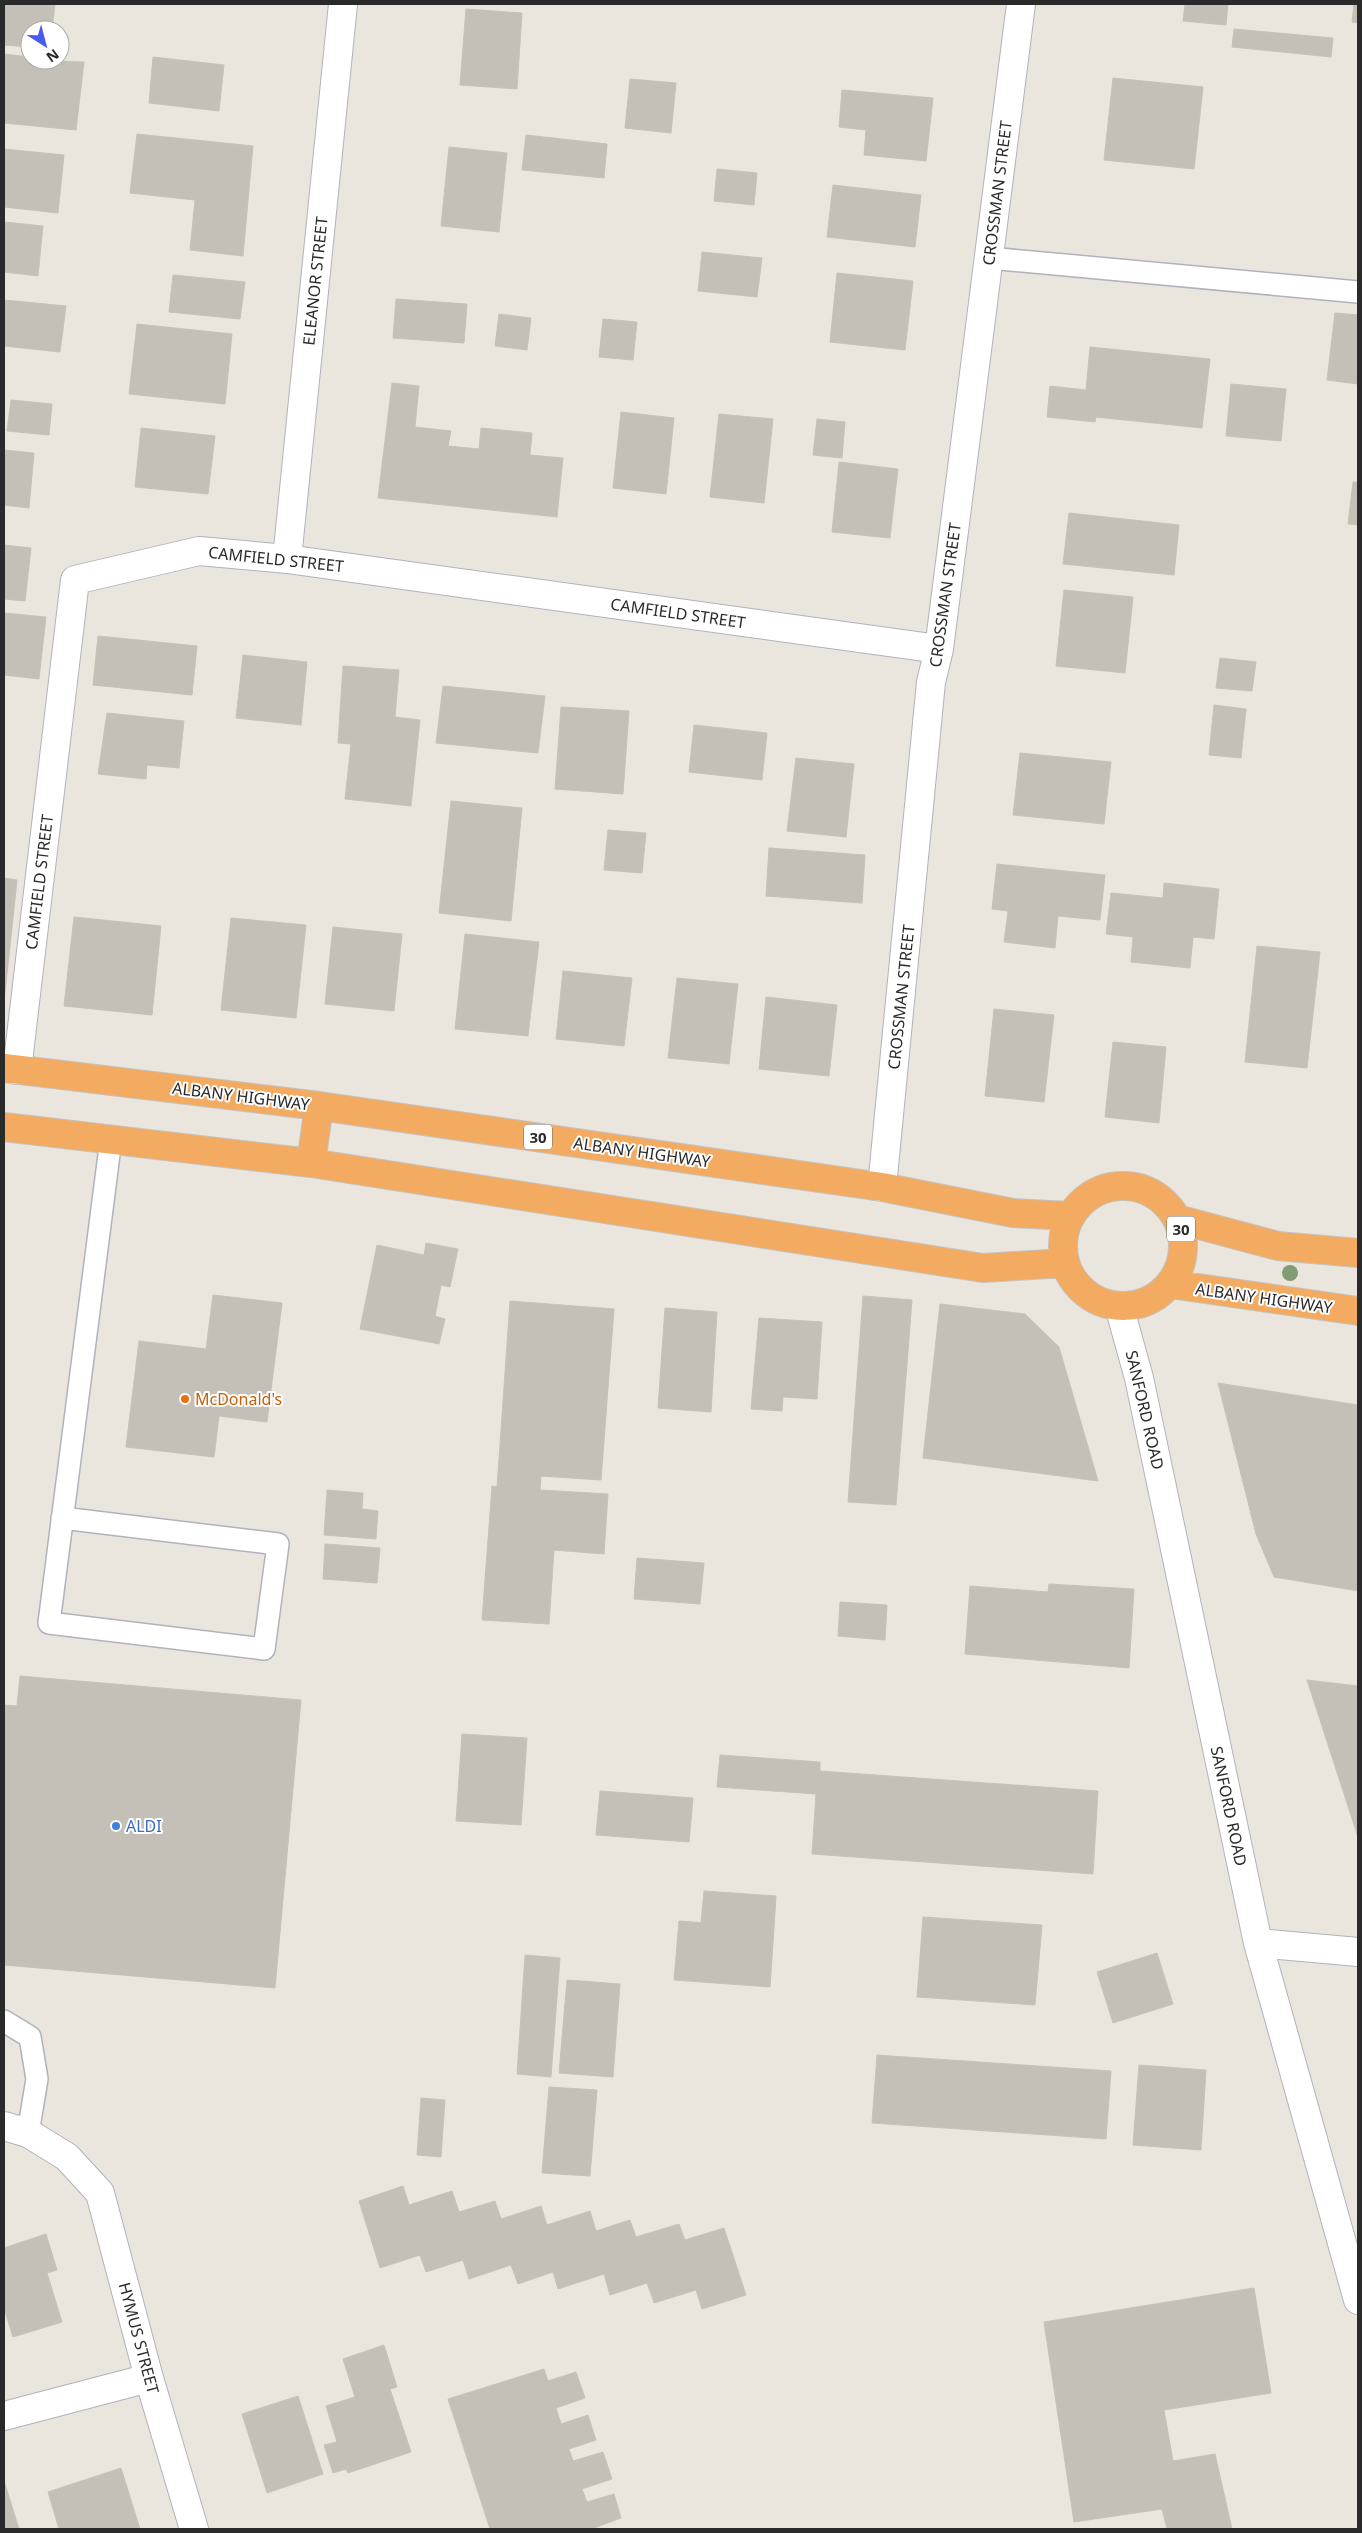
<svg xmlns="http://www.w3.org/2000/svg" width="1362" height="2533" font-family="'Noto Sans',sans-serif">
<rect width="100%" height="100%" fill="#ebe6dd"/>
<path fill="#c4c0b8" stroke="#c6c2b7" d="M4,4H55L52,30H30V47L4,45Z
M1185,4H1228L1226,25L1183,21Z
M1354,4H1358V23L1352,22Z
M466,9L522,13L517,89L460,85Z
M1234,29L1333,38L1331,57L1232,47Z
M4,54L30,57V60L84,62L76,130L4,123Z
M153,57L224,65L219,111L149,103Z
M1113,78L1203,87L1194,169L1104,160Z
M630,79L676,83L671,133L625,128Z
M842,90L933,98L926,161L864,155L866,130L839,127Z
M137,134L253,146L243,256L190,250L195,200L130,193Z
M526,135L607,144L604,178L522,170Z
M449,147L507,153L499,232L441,226Z
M4,149L64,155L58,213L4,207Z
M717,169L757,173L754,205L714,201Z
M833,185L921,195L915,247L827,237Z
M4,222L43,226L38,276L4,272Z
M702,252L762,258L757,297L698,291Z
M837,273L913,281L905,350L830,342Z
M173,275L245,282L240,319L169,312Z
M396,299L467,304L464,343L393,338Z
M4,300L66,306L60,352L4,346Z
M1335,313L1358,315V384L1327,380Z
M499,314L531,318L527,350L495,346Z
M603,319L637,322L633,360L599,357Z
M137,324L232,334L225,404L129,394Z
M1090,347L1210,359L1202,428L1096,417L1095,422L1047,417L1050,386L1086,390Z
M392,383L419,386L415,427L451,431L448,446L479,449L481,428L532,433L530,455L563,458L557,517L378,498Z
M1231,384L1286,389L1281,441L1226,436Z
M11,400L52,404L49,435L7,431Z
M621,412L674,418L666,494L613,488Z
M719,414L773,419L764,503L710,497Z
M817,419L845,422L842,458L813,455Z
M141,428L215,436L208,494L135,487Z
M4,450L34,453L29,508L4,505Z
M839,462L898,469L890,538L832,532Z
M1353,482H1358V525L1348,524Z
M1069,513L1179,525L1174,575L1063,564Z
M4,545L31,548L25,601L4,599Z
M1064,590L1133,597L1125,673L1056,666Z
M4,613L46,617L39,679L4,675Z
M98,636L197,646L192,695L93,685Z
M243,655L307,662L301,725L236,718Z
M1220,658L1256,662L1252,691L1216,688Z
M343,666L399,670L395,717L420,720L411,806L345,799L351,744L338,743Z
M443,686L545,696L538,753L436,743Z
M1214,705L1246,709L1241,758L1209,755Z
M561,707L629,711L623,794L555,789Z
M107,713L184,721L179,768L147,765L146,779L98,774Z
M694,725L767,733L762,780L689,772Z
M1020,753L1111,762L1104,824L1013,815Z
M796,758L854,764L846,837L787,831Z
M451,801L522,808L511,921L439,913Z
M608,830L646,833L642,873L604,870Z
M769,848L865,855L862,903L766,896Z
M997,864L1105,875L1100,920L1058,916L1055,948L1004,942L1008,911L992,909Z
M4,878L17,880L5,993H4Z
M1164,883L1219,889L1214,939L1193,937L1190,968L1131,962L1133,937L1106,934L1111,893L1163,898Z
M74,917L161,926L152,1015L64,1006Z
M231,918L306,925L296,1018L221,1010Z
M333,927L402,934L394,1011L325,1004Z
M465,934L539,942L528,1036L455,1029Z
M1257,946L1320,952L1307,1068L1245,1062Z
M563,971L632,978L624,1046L556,1039Z
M677,978L738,984L729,1064L668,1058Z
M766,997L837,1005L829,1076L759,1069Z
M994,1009L1054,1015L1044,1102L985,1096Z
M1113,1042L1166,1047L1159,1123L1105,1117Z
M426,1243L458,1249L450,1287L441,1285L435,1316L445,1319L439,1344L360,1329L377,1245L424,1255Z
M213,1295L282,1303L267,1422L219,1416L214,1457L126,1447L139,1341L206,1349Z
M863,1296L912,1300L896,1505L848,1502Z
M510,1301L614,1309L601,1480L541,1476L540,1490L608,1494L604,1554L554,1550L549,1624L482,1620L492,1486L497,1487Z
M940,1304L1025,1314L1059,1347L1098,1481L923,1458Z
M665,1308L717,1312L711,1412L658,1408Z
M759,1318L822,1322L817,1399L783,1397L782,1411L751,1409Z
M1218,1383L1358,1405V1591L1274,1577L1256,1534Z
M327,1490L363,1493L362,1509L378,1511L376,1539L324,1535Z
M325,1544L380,1548L377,1583L323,1579Z
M637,1558L704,1563L700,1604L634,1599Z
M1049,1584L1134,1589L1129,1668L965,1654L970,1586L1048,1592Z
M840,1602L887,1605L885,1640L838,1636Z
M20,1676L301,1700L275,1988L4,1965V1705L17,1706Z
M1307,1680L1358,1686V1837Z
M462,1734L527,1738L521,1825L456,1821Z
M720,1755L820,1762V1771L1098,1791L1093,1874L812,1854L816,1794L717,1787Z
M600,1791L693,1798L689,1842L596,1835Z
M704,1891L776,1896L774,1928L701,1923Z
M923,1917L1042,1925L1035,2005L917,1997Z
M679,1921L774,1928L770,1987L674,1980Z
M1157,1953L1173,2004L1113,2023L1097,1972Z
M525,1955L560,1958L551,2077L517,2074Z
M567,1980L620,1984L613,2077L559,2073Z
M877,2055L1111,2071L1106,2139L872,2123Z
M1139,2065L1206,2070L1201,2150L1133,2145Z
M549,2087L597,2090L590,2176L542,2173Z
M421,2098L445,2100L441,2157L417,2155Z
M403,2186L409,2205L452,2191L459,2212L495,2201L501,2219L541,2206L547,2225L590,2211L596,2231L630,2220L636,2237L679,2224L685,2240L724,2228L746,2295L702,2309L696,2290L654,2303L647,2283L610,2295L604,2274L558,2289L553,2272L518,2284L511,2265L469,2279L463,2260L426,2272L420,2255L380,2268L359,2201Z
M46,2234L57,2270L47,2273L62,2322L13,2337L4,2308V2248Z
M1254,2288L1271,2393L1164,2410L1173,2461L1215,2454L1232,2529H1167L1162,2509L1074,2522L1044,2322Z
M384,2345L397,2387L390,2389L411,2452L348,2473L346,2469L333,2473L324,2445L337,2442L326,2406L355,2397L343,2359Z
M544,2369L548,2381L576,2372L585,2398L556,2408L561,2424L588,2415L596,2440L569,2449L573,2461L603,2452L612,2479L582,2489L587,2502L614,2494L621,2518L594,2528L595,2529H490L448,2399Z
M298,2396L323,2474L267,2493L242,2414Z
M121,2468L140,2529H59L48,2492Z
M4,2484H5L19,2529H4Z"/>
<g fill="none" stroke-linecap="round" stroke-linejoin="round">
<defs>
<path id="lane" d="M989,258L1358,292
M62,1518L278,1544L264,1649L49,1623L111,1139
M4,2021L30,2037L37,2079L28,2133"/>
<path id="street" d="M287,559L343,4
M17,1070L75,580L199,551L287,559L939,649
M882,1187L931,682L939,649L1021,4
M1119,1306L1139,1378L1258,1943L1358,2300
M1258,1943L1358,1952
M4,2126L28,2133L67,2157L100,2193L149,2378L194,2529
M4,2416L149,2378"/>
<path id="highway" d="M4,1068L319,1106L882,1187L1013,1213L1071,1216
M4,1127L311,1163L983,1268L1065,1263
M311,1163L319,1106
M1063 1246a60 60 0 1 1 120 0a60 60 0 1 1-120 0Z
M1177,1219L1278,1246L1358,1253
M1170,1284L1358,1311"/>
</defs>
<use href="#lane" stroke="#b0b2bd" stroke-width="24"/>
<use href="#street" stroke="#b0b2bd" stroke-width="30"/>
<use href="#highway" stroke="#c3c3c3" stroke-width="30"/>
<use href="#lane" stroke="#fff" stroke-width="21"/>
<use href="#street" stroke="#fff" stroke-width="28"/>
<use href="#highway" stroke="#f2ab61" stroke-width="28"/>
</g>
<circle fill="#809d74" cx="1290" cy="1273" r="8"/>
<circle fill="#e8710a" stroke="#fff" stroke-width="2" cx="185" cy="1399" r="5"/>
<circle fill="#3f7fe0" stroke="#fff" stroke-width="2" cx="116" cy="1826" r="5"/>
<g text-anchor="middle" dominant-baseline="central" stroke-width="4" stroke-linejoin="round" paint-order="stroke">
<g fill="#fff" stroke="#6a6a6a" stroke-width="1">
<rect x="524" y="1124.5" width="28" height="25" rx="4"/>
<rect x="1167" y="1216.5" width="28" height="25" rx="4"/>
</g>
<g font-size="15" font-weight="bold" fill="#2a2a2a">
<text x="538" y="1137">30</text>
<text x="1181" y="1229">30</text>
</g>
<g font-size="16" fill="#2a2a2a" stroke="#fff">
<text transform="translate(997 193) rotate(-83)">CROSSMAN STREET</text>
<text transform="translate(315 281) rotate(-84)">ELEANOR STREET</text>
<text transform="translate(276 559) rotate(6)">CAMFIELD STREET</text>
<text transform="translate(945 595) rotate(-82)">CROSSMAN STREET</text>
<text transform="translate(678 613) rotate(8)">CAMFIELD STREET</text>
<text transform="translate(39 882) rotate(-83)">CAMFIELD STREET</text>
<text transform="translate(901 997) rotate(-84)">CROSSMAN STREET</text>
<text transform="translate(241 1096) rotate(7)">ALBANY HIGHWAY</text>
<text transform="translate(642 1152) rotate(8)">ALBANY HIGHWAY</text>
<text transform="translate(1264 1298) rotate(8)">ALBANY HIGHWAY</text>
<text transform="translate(1145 1410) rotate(77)">SANFORD ROAD</text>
<text transform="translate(1229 1806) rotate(78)">SANFORD ROAD</text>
<text transform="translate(139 2338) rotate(75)">HYMUS STREET</text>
</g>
<g font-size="16" fill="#c56008" stroke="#fff" text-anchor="start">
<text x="195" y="1399">McDonald's</text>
</g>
<g font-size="16" fill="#366cbe" stroke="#fff" text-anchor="start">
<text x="126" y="1826">ALDI</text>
</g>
</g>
<rect width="1362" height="2533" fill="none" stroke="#2a2a2a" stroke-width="10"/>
<g transform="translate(45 45) rotate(144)"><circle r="24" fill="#ffffff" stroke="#aaaaaa"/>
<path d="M0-4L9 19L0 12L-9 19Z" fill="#495bec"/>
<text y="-8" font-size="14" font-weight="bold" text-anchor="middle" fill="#2a2a2a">N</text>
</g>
</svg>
